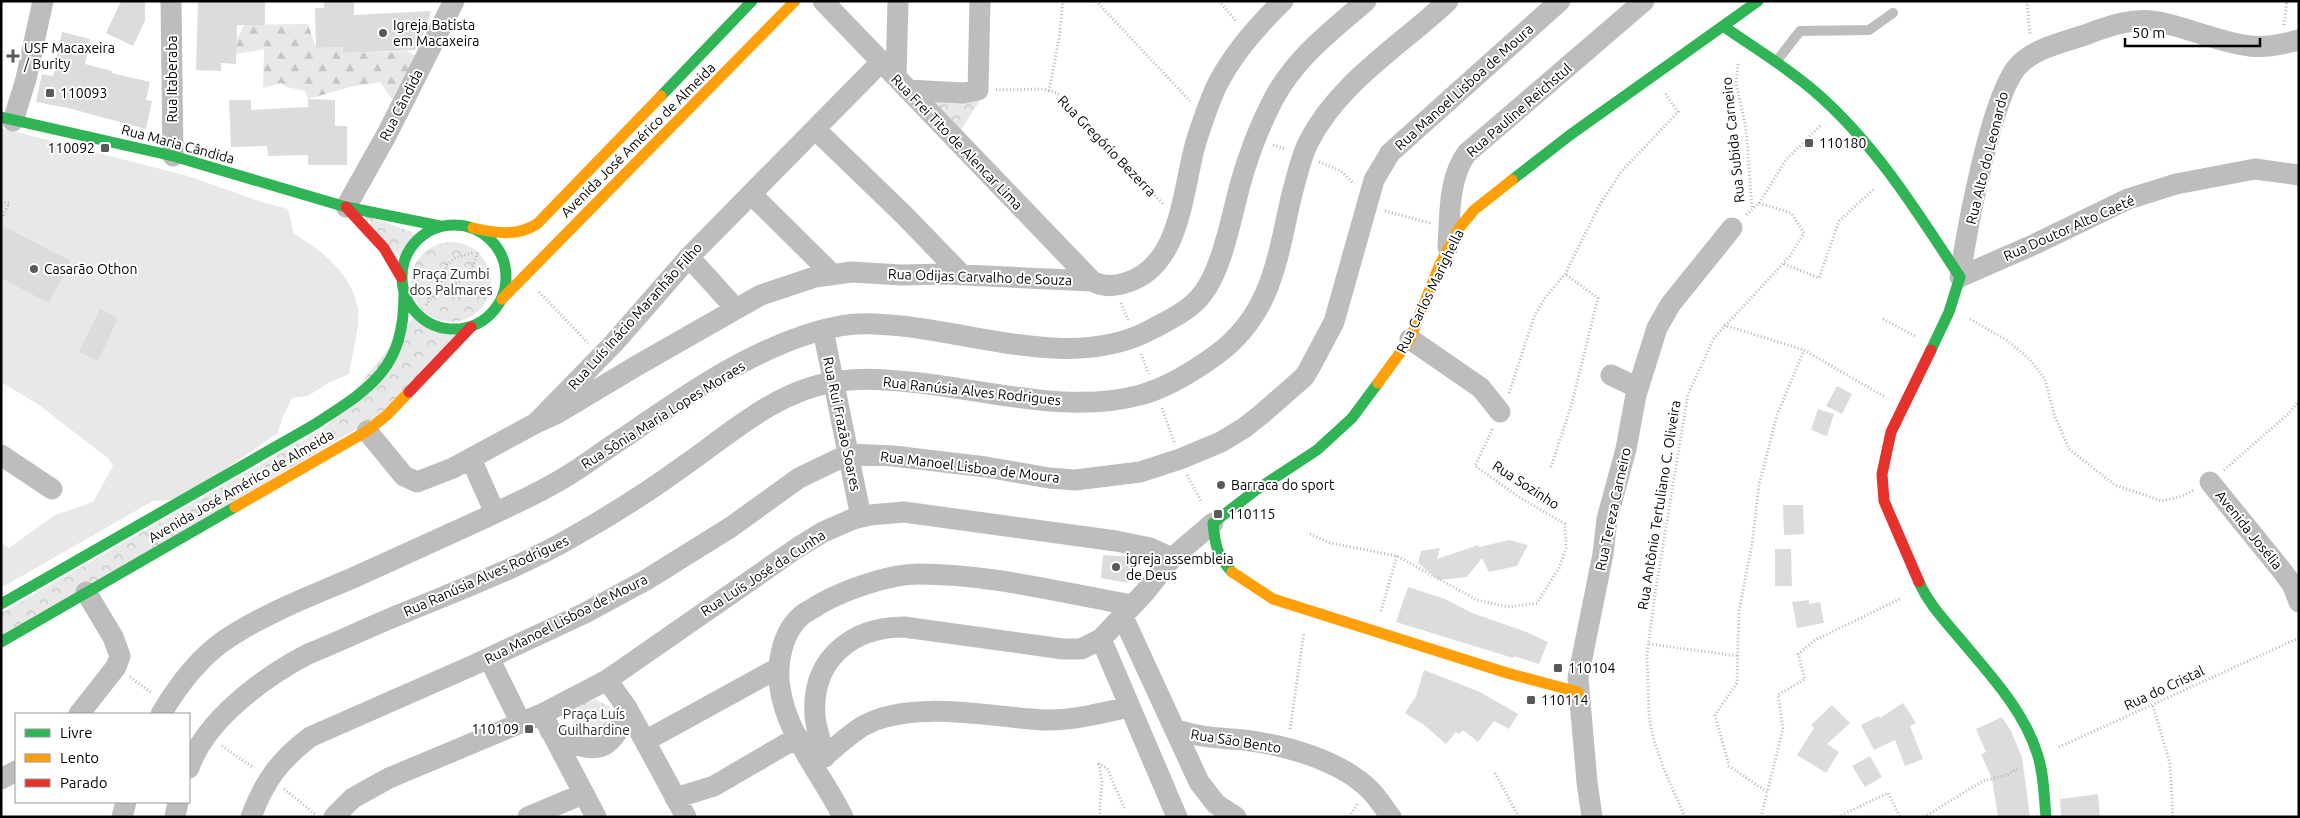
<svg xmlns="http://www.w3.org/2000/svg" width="2300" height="818" font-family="Ubuntu,sans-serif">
<defs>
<pattern id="forest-firs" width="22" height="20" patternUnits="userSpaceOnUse" patternTransform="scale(1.25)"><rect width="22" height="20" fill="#e8e8e8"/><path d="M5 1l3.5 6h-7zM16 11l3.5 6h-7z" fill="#c5c5c5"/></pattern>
<pattern id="park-crowns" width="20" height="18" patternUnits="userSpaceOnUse" patternTransform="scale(1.25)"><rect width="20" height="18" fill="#e8e8e8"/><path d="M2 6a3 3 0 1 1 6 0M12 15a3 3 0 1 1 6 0" fill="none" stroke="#c5c5c5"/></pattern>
</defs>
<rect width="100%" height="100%" fill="#fff"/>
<path fill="#e8e8e8" d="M1,128L188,176L262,202L288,209L294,234C322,250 352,274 358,309C360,325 352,357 349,374L328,383L308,396L292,398L282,419L278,433L181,499L153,501L1,588V543L9,548L55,515L93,502L113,466L109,459L39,405L1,382Z"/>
<path fill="url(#forest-firs)" d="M308,24L316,48L341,47L343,53L407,51L416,56L392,99L380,82L350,87L308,99L305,91L287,87L281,83L263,88L264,49L236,54L237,39L244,25Z"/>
<path fill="url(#park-crowns)" d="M924,97L981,99L959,133Z
M362,214L417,234L401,258Z
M411 282a40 40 0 1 1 80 0a40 40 0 1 1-80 0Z
M413,318C425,330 443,333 459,334L378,416L1,639V613L326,427Z
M596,700L609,706L615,719L602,742L576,735C568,717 576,702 596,700Z"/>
<path fill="#dcdcdc" d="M121,1H145V21L133,46L106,33Z
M198,1H265V25H237L236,64L221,63V71L196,70Z
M324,1H354V15L431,11L425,31L415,50L343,53L342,47L316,48L315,8H324Z
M62,32L90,39L85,64L112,71V73L150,82L146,100L152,101L146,129L68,108L36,102L42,74L53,76Z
M308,99L335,100V126H347V165H308V155L268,156L267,146L231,147L229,100H251V110L308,107Z
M1,225L71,261L49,303L1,278Z
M100,309L118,318L98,361L79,352Z
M1837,386L1852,394L1842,414L1826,406Z
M1818,409L1834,414L1827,436L1811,430Z
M1783,505H1803L1804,534L1784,535Z
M1509,540L1528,545L1517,566L1489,572L1482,558L1467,577L1439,580L1418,563L1421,551L1440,548L1437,559L1478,545L1479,547Z
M1775,549H1791L1792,586H1775Z
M1103,555L1133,557L1127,583L1101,578Z
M1408,587L1445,599L1472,613L1524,631L1548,642L1539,664L1514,656L1513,658L1396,622Z
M1809,600V604L1820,602L1824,623L1797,628L1792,602Z
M1424,670L1480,692L1518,714L1509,729L1494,721L1478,742L1463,730L1459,734L1456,732L1446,744L1424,725L1405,713L1416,696Z
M1903,703L1916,723L1910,726L1923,759L1905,766L1895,740L1874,750L1861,725L1879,716L1880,718Z
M1832,705L1850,723L1827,744L1839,752L1826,773L1797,755L1814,728L1811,725Z
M2002,717L2011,731L2022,757L2030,817H1998L1992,779L1981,754L1986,752L1976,729Z
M1870,756L1882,777L1865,787L1852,766Z
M2098,794L2100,817H2061L2060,799Z"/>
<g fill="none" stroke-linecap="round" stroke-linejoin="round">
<path stroke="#b8b8b8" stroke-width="3" stroke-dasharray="1 2.5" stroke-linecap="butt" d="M1096,1L1190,101
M1219,1L1237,22
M2027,1L2030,35
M2284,25L2287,1
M1738,64L1736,84L1746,128L1752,209
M996,90L1043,89L1057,93L1164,205
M1049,91L1059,39L1063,1
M1273,145L1286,149
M1319,162L1341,171L1354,184
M1,202L9,203L1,220
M1759,203L1786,160L1821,125
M1385,211L1430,223
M1784,264L1819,278L1839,221L1875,188
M439,289C468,279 468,280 478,251
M539,292L588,343
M1121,303L1128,320
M426,305L439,289L447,265L455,258L474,252
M1883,319L1915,336
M1970,319L2008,341L2030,360L2045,379L2054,414L2069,449L2115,485L2162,501L2182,496L2194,490
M1724,325L1804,350L1885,397
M1141,354L1149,374
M1509,393L1534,317L1544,299L1565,274L1599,206L1621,172L1678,112L1665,93
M1162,408L1174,442
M1551,467L1572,403L1598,298L1565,274
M2224,470L2288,414L2299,401
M1187,475L1202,503
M1310,534L1330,543L1397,556L1477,600L1508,607L1537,603L1559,568L1566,548L1565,524L1519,497L1475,466L1493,428
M1381,611L1397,556
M1649,644L1738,656
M130,677L152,693
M2153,706L2170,764L2173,817
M1290,729L1304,632
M222,746L254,768
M2059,747L2299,638
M1495,773L1519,817
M284,789L316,815
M1767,792L1729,766L1715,715L1737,683L1739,611L1752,544L1759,485L1777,415L1804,350
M1099,817L1102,782L1099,764L1107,768L1124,808
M1349,817L1358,803
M1685,817L1663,767L1653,737L1649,716L1647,655L1655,594L1688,394L1714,338L1790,256L1804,233L1791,213L1759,203L1745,216
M1761,817L1783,729L1778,695L1805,679L1798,654L1815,640L1902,598
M1838,817L1888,793L1900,817
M1924,817L1983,781L2007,775L2018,768"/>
<path stroke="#bdbdbd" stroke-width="10" d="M1776,62L1800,31L1869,30L1893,13"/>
<path stroke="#bdbdbd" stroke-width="21" d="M171,1L173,156
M823,1L1092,281
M896,77L898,1
M908,90L963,93L978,90L980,1
M13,121L26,79L43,1
M815,129L905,216L962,275
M751,194L832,274
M346,207L387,134L454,1
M1448,247C1450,216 1448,178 1467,153L1644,1
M689,257L736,309
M1960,277C1966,235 1992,89 2020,64C2036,48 2064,42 2085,35C2108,26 2134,17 2159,22C2189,28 2219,42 2250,46C2266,48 2284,44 2299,40
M1960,277L2035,244L2128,199L2176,184L2255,169L2299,175
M823,330L861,517
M1410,339L1481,388L1500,412
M1611,375L1638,388
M536,423L556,414L638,365L761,295L815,277L852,272L901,275L944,274L1092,281C1103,287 1113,287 1125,283C1182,267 1182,189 1196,142C1202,123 1209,102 1217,85C1234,52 1257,26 1283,1
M367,431L404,476L417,482L453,468L536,423L614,343L689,257L881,62
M1,455L52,489
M471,459L495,513
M2210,482L2283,572L2293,586L2299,602
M1122,615L1199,782L1216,804L1236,817
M1101,639L1177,817
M489,658L521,723
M607,680L627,708L686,817
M79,714L116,667L120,656L113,637L86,592
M161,714C177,687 199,658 225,640C265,613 311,596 355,577C399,557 443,537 487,517C509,506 533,496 555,483C579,470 601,452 625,437C687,394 764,340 840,326C860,322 880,324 901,326C981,334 1079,371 1154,328C1171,319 1192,309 1203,293C1222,269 1232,215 1240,185C1248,156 1259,127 1273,100C1295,58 1331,31 1366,1
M542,714L596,817
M1177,730C1200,738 1221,738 1244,740C1285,745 1340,760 1370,790C1378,798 1384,808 1391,817
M550,731C589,756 613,757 627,708
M645,741L778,668
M825,757C822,744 816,729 815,716C811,660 851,627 904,627L1063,649H1081L1101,639L1146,591L1172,558L1213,523
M815,763C832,752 846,736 863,726C910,699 991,717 1043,720C1073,721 1101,713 1129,707
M189,768C205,720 264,677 308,654C341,641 373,625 406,612C464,588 523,566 576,535C613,514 651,490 685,465C731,433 776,391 834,382C862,377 892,380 920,383C989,391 1072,414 1140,395C1167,388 1194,371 1216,355C1271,315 1277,260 1291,198C1296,180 1300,160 1308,143C1339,82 1399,47 1448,1
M1,779L16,771
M675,798L714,786L798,737
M122,817L126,802
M175,817L178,802
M251,817C265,780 279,761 310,737L476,664L585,613L646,580L731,527L799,478L849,454L893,456L986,467L1049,478L1075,480L1140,472L1180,459L1221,442L1244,428L1263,413L1304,377L1309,369L1334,322L1374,180L1390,153L1560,1
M334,817L353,798L389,778L542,714L607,680L797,548L823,532L853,519L870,515L904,512L1116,541L1150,548L1172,558
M528,817L583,794
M843,817C822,774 787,736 780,688C776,664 782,632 802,615C807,611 813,609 818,605C844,590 889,574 919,574C990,574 1062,593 1132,605
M1592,817L1587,782L1578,678L1603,554L1607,519L1626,449L1636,395L1657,328L1670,305L1732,228"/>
<path stroke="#30b455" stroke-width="11" d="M1723,26C1753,47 1785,66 1813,90C1874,142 1916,210 1960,277L1949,312L1931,350
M661,96L752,1
M1,117L173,156L346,207L440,226
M1512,180L1570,135L1758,1
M402 277a52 52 0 1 1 104 0a52 52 0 1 1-104 0Z
M1232,572C1217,556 1215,545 1213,523L1256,490L1317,450L1352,418L1378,383
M1919,582C1930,607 1949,625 1966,646C1993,678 2024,712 2037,753C2044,773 2044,796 2046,817
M1,604L312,426C371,388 404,370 404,294
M1,642L235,507"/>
<path stroke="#ff9f0a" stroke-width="11" d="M473,228C496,233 516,237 537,224L661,96
M502,299L795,1
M1378,383L1410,339L1440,264L1460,227L1474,210L1512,180
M235,507L367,431L387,415L409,392
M1232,572L1273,599L1507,673L1578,692"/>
<path stroke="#e5322d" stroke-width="11" d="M346,207L384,248L401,277
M409,392L471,327
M1919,582L1884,501L1882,474L1891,432L1931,350"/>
</g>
<g fill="#595959" stroke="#fff" stroke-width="2">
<circle cx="383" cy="33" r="5"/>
<path d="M10.5 48.5h5v5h5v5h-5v5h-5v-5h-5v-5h5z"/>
<rect x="45" y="88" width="10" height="10" rx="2.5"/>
<rect x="1804" y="138" width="10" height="10" rx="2.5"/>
<rect x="100" y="143" width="10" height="10" rx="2.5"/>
<circle cx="34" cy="269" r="5"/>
<circle cx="1221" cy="485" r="5"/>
<rect x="1213" y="509" width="10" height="10" rx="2.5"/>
<circle cx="1116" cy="567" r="5"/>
<rect x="1553" y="663" width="10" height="10" rx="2.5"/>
<rect x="1526" y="695" width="10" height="10" rx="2.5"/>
<rect x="524" y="724" width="10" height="10" rx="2.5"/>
</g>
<g text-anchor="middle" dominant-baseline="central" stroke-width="4" stroke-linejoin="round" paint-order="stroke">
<g font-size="14" fill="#000" stroke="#fff" text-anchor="start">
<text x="393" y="25">Igreja Batista<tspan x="393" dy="16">em Macaxeira</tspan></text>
<text x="24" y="48">USF Macaxeira<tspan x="24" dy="16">/ Burity</tspan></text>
<text x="60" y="93">110093</text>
<text x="1819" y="143">110180</text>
<text x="95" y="148" text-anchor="end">110092</text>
<text x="44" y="269">Casarão Othon</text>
<text x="1231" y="485">Barraca do sport</text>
<text x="1228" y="514">110115</text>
<text x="1126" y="559">igreja assembleia<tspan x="1126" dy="16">de Deus</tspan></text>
<text x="1568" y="668">110104</text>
<text x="1541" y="700">110114</text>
<text x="519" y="729" text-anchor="end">110109</text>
</g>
<g font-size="14" fill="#000" stroke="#fff">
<text transform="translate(172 79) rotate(-90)">Rua Itaberaba</text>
<text transform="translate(1464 87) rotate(-42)">Rua Manoel Lisboa de Moura</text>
<text transform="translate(401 105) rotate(-63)">Rua Cândida</text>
<text transform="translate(1519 110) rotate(-41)">Rua Pauline Reichstul</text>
<text transform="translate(638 140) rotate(-45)">Avenida José Américo de Almeida</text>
<text transform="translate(1733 140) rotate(-96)">Rua Subida Carneiro</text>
<text transform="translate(957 142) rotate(46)">Rua Frei Tito de Alencar Lima</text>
<text transform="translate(178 144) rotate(15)">Rua Maria Cândida</text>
<text transform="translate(1107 146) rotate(46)">Rua Gregório Bezerra</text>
<text transform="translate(1987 158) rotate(-76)">Rua Alto do Leonardo</text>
<text transform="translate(2069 228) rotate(-24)">Rua Doutor Alto Caeté</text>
<text transform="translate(980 277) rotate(2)">Rua Odijas Carvalho de Souza</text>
<text transform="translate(1430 291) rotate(-64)">Rua Carlos Marighella</text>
<text transform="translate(635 316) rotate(-48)">Rua Luís Inácio Maranhão Filho</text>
<text transform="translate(972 391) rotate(6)">Rua Ranúsia Alves Rodrigues</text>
<text transform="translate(663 415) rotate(-32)">Rua Sônia Maria Lopes Moraes</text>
<text transform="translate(842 424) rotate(78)">Rua Rui Frazão Soares</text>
<text transform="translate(970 467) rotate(7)">Rua Manoel Lisboa de Moura</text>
<text transform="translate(1526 485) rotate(33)">Rua Sozinho</text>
<text transform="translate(241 486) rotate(-30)">Avenida José Américo de Almeida</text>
<text transform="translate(1659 505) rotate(-81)">Rua Antônio Tertuliano C. Oliveira</text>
<text transform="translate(1613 509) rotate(-78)">Rua Tereza Carneiro</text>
<text transform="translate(2249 530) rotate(51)">Avenida Josélia</text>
<text transform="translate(763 573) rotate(-33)">Rua Luís José da Cunha</text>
<text transform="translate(486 576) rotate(-24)">Rua Ranúsia Alves Rodrigues</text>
<text transform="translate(566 619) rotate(-27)">Rua Manoel Lisboa de Moura</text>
<text transform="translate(2164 688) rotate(-25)">Rua do Cristal</text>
<text transform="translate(1236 741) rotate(9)">Rua São Bento</text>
</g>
<g font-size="14" fill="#2d2d2d" stroke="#fff">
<text x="451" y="274">Praça Zumbi<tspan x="451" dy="16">dos Palmares</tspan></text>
<text x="594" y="714">Praça Luís<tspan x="594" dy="16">Guilhardine</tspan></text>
</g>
</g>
<rect width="2300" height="818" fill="none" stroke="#000000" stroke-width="5"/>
<rect x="15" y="713" width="175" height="90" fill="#ffffff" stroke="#999999"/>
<rect x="25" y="729" width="25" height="8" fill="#30b455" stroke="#999999"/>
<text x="60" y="738" font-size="15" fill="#000000">Livre</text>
<rect x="25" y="754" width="25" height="8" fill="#ff9f0a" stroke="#999999"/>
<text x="60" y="763" font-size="15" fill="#000000">Lento</text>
<rect x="25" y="779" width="25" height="8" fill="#e5322d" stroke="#999999"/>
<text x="60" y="788" font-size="15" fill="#000000">Parado</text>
<path d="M2125 38v8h135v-8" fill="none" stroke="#000000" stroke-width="2.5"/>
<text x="2132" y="38" font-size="15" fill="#000000" stroke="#ffffff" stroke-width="4" paint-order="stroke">50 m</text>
</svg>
